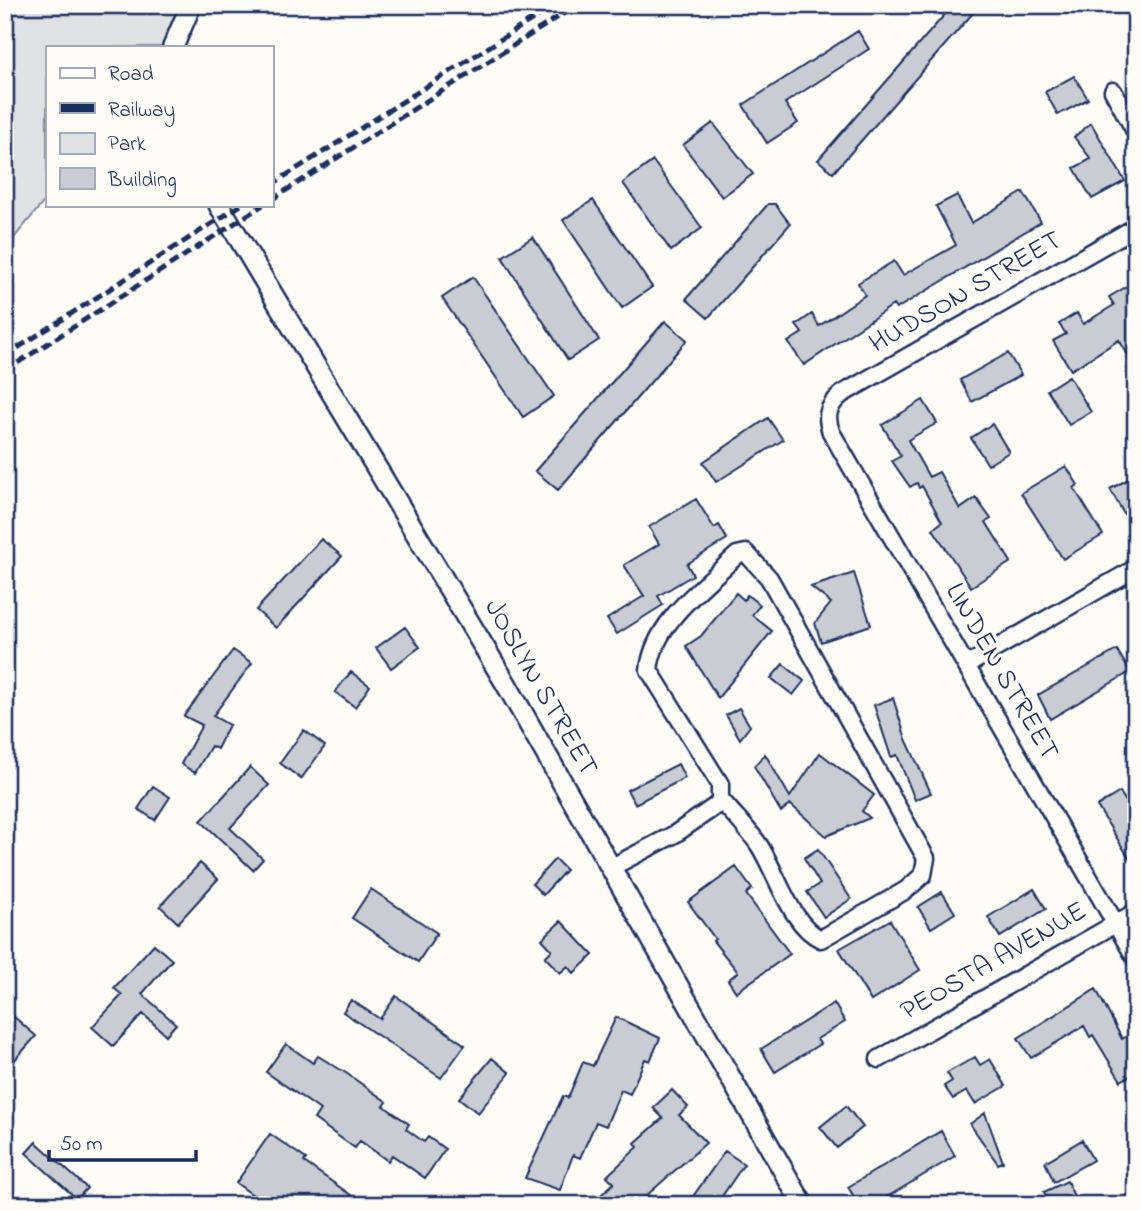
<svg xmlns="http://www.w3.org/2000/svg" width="1141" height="1210" font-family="'Indie Flower',sans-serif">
<rect width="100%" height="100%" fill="#fdfcf7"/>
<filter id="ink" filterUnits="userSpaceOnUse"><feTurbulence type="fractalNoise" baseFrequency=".0143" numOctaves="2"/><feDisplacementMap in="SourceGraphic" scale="14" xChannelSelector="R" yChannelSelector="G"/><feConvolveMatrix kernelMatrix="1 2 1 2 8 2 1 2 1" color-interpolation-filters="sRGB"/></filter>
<g filter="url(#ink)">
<path fill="#e0e1e3" stroke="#7e88a0" stroke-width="2" d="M5,5H180L169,47H47V198L5,249Z"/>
<path fill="#c9ccd3" stroke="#1b2f5e" stroke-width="2" d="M953,5H980L833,173L818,160Z
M858,31L869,49L785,103L798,123L767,143L743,105Z
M1074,76L1088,99L1058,115L1045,92Z
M713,123L753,174L722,197L683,145Z
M1091,123L1125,181L1092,199L1074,168L1091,159L1074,137Z
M653,161L702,228L671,251L623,183Z
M1023,192L1041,222L896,309L893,305L804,365L788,342L802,333L796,325L812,314L819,326L865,295L858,283L894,261L903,275L956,245L936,206L957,195L971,223Z
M593,200L652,287L622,308L563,220Z
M768,204H775L790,224L708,318L686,299Z
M533,237L599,340L568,360L502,257Z
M473,277L554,396L523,417L442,298Z
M1136,281V368L1119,340L1071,370L1053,341L1066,334L1059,324L1077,313L1083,324L1114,305L1109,297Z
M665,321L687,340L558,490L535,471Z
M1008,353L1021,375L972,402L960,380Z
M1069,376L1091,412L1069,425L1047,390Z
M923,400L937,423L908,440L929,477L939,472L960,509L976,498L991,519L986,522L1011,562L971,587L933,529L942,522L922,486L919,488L917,483L910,487L892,461L901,456L882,425Z
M768,418L783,440L716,482L703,462Z
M992,424L1009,452L988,465L971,438Z
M1066,466L1078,485L1074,488L1103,535L1063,559L1021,493Z
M1136,475V507L1124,514L1110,489Z
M696,499L714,528L719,525L727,539L687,564L693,575L658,596L663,605L617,634L607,619L644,596L624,565L659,544L649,527Z
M321,539L342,556L276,628L256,610Z
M854,573L871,625L821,642L815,623L831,603L811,587Z
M736,593L744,600L747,595L760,605L752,615L772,631L718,698L686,646L701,636Z
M405,627L420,647L391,668L376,648Z
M233,650L252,663L213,716L229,725L217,749L211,746L195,773L181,764L202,725L184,716Z
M1117,650L1130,672L1050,719L1038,695Z
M783,664L804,681L793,695L771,678Z
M351,672L370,686L355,707L335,692Z
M893,698L906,739L931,793L915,800L897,755L891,757L874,705Z
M739,708L750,726L740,739L726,715Z
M304,730L325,746L301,779L280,763Z
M820,753L874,795L862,811L870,818L826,836L790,804L781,812L754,766L765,754L790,797Z
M678,764L685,778L635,804L627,790Z
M250,767L269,785L230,828L263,859L253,870L201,821Z
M153,786L170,797L155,820L138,809Z
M1120,792L1136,818V869L1097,806Z
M818,849L851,899L824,917L807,892L820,884L804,858Z
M555,859L566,870L543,895L532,884Z
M200,863L218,879L178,923L160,906Z
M736,867L752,889L746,894L790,954L736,992L728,980L738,972L713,941L715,939L688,902Z
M371,889L437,933L418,962L352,918Z
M1034,889L1046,909L1000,937L988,917Z
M942,892L955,913L931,928L918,907Z
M890,920L920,970L871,1001L839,949Z
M561,921L593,955L574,973L568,966L560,973L545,957L552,950L542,939Z
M154,944L172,960L142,994L176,1024L166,1035L143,1014L113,1046L92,1027L122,995L114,988Z
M1096,989L1122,1039L1127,1036L1136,1051V1072L1121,1081L1093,1035L1090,1037L1084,1026L1031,1058L1018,1038Z
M396,996L465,1045L441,1078L343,1012L351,1000L380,1019Z
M834,1003L845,1022L817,1039L820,1044L775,1072L761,1049Z
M5,1009L36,1036L5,1071Z
M616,1017L660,1038L650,1061L645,1059L630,1094L621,1090L606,1126L596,1122L580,1158L573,1155L560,1190L525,1178L563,1096L568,1098L583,1062L593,1066Z
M286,1044L313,1063L318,1056L346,1073L387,1102L384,1106L409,1124L406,1129L424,1142L428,1137L445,1149L425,1178L392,1155L388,1161L360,1141L355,1148L314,1119L320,1110L266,1072Z
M975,1057L980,1065L990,1059L1006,1086L975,1104L967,1091L953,1099L944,1086L952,1081L947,1073Z
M492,1058L510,1073L478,1113L459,1098Z
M672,1090L688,1107L679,1115L706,1143L646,1196L654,1205H590L614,1183L607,1176L638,1147L635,1143L663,1118L653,1108Z
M846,1106L863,1127L837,1148L820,1127Z
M985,1113L1003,1162L998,1164L970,1124Z
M941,1131L955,1156L874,1205H859L848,1187Z
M270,1134L306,1159L304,1162L365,1205H267L236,1183Z
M1082,1140L1093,1160L1054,1182L1045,1162Z
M36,1142L87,1188L77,1199L26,1153Z
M725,1151L744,1164L716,1205H687Z
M1067,1181L1078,1205H1051L1044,1192Z"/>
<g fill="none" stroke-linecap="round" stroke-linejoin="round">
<defs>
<path id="minor" d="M1113,91L1136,133
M1136,227L842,394C828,406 825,415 831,432L1136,959
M746,553L769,578L926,858L923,875L906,890L821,939C791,926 777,873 759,845C748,829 733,814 720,799V784L649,670C654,621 704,587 737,555Z
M967,665L1136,568
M610,868L675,834L717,805L720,799
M879,1059L1136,912"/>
<path id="tertiary" d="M173,47L191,5
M219,205L505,682L803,1205"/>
</defs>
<use href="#minor" stroke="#1b2f5e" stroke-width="21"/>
<use href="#tertiary" stroke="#1b2f5e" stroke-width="24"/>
<use href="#minor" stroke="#fdfcf7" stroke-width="16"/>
<use href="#tertiary" stroke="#fdfcf7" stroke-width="19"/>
<path stroke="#1b2f5e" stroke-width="5" stroke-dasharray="10 5" stroke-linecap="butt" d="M271,185L555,5
M271,200L577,5
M5,356L241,205
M5,371L263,205"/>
</g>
</g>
<g text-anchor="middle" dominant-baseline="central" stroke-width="7" stroke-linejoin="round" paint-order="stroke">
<g font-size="28" fill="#1b2f5e" stroke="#fdfcf7">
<text transform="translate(966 293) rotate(-30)">HUDSON STREET</text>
<text transform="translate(1001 672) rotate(60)">LINDEN STREET</text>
<text transform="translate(540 688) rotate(60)">JOSLYN STREET</text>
<text transform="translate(994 962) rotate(-30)">PEOSTA AVENUE</text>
</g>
</g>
<rect width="1141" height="1210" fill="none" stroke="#fdfcf7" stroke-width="28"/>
<rect x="14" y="14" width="1113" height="1182" fill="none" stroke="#1b2f5e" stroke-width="2.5" filter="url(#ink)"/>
<rect x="46" y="46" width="228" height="161" fill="#fdfcf7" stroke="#a3aaba" stroke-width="2"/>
<rect x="60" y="68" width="35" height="10" fill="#fdfcf7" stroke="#a3aaba" stroke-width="2"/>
<text x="108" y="80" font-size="21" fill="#1b2f5e">Road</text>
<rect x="60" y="103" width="35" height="10" fill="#1b2f5e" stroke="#a3aaba" stroke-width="2"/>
<text x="108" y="116" font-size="21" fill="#1b2f5e">Railway</text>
<rect x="60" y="133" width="35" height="21" fill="#e0e1e3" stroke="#a3aaba" stroke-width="2"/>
<text x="108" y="150" font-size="21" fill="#1b2f5e">Park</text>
<rect x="60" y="168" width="35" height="21" fill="#c9ccd3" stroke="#a3aaba" stroke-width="2"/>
<text x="108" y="186" font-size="21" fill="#1b2f5e">Building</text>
<path d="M49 1150v10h147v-10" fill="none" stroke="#1b2f5e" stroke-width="3.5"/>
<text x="60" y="1150" font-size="21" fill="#1b2f5e" stroke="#fdfcf7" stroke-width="5" paint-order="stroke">50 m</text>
</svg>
